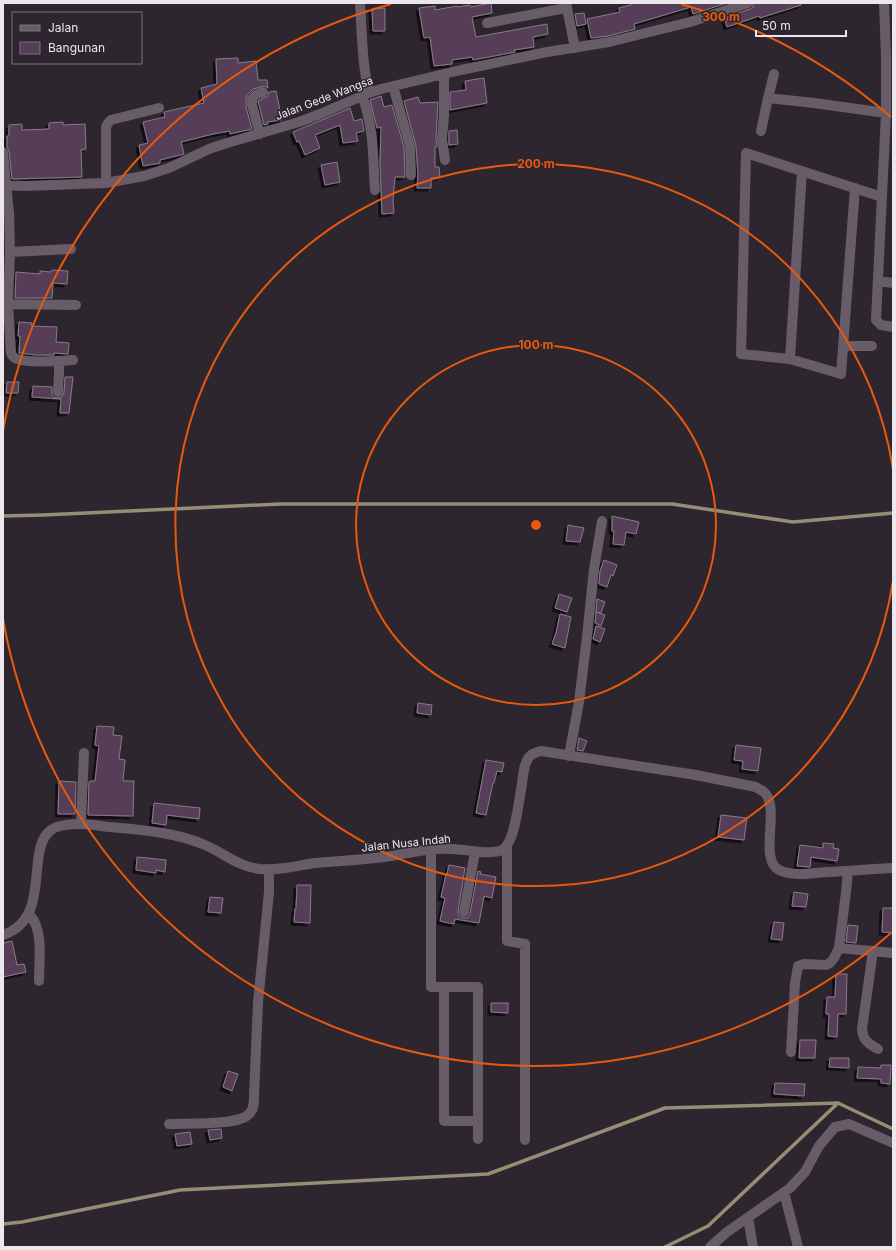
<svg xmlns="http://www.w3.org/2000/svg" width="896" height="1250" font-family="Inter,sans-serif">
<defs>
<filter id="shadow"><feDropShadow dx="-3" dy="3" stdDeviation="0" flood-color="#0009"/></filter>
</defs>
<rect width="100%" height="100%" fill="#2e262f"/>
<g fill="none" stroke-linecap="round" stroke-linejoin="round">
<path stroke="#978c74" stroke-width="3.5" d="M3,516L43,515L280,504H672L793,522L893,513
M3,1224L22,1222L180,1190L488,1174L665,1108L838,1103L893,1129
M665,1247L708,1226L838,1103"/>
</g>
<path fill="#563d59" stroke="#867c87" filter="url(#shadow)" d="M491,3L492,13L472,17L476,37L547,24L548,34L533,37L534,47L514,50L515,52L473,60L472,57L452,60V64L434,66L430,37L424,38L419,8L435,6V10L457,6V7L470,5L471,7Z
M630,3H727L693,14L691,7L634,24L635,29L608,36L591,38L587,19L620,12L619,8L631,5Z
M754,3H801V5L760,18L759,16L727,27L724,18L750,9L753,7Z
M385,8V31H373L372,9Z
M584,13L586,24L577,26L575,14Z
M238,58V63L256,61L258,80H267L268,88L264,86L253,89L247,95L246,99V107L252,129L230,134V131L213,134L181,142L184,154L160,160V163L143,166L139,145L148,143L143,122L165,117L164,112L204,103L201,88L217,84L216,59Z
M484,78L487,103L450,110V92L466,90L465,81Z
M276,91L282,120L267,122L268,124L264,125L258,101L268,96L269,92Z
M381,96L384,107L392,105L404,147L405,177H395L393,200L394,213L382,214L380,162L381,127L377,128L370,100Z
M418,97L420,103L438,102L436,138L437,147H435V167H439L440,177L431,178V188H417L418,175L416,146L404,101Z
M350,108L354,121L362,119V120L364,131L356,133L358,141L343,143L340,125L315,135L320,148L305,155L299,141L297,142L293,132Z
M63,122V125L85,124L86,149L81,150L82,177L12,179L9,151L7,147V136H9V125L22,124V130L49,129V123Z
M457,130L458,144L449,145V131Z
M337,162L340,182L325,185L321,165Z
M52,270L68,271L67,284L53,283L52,298H15L16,272L40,274V271L51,272Z
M19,322L32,323L31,326L57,327L56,342L69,343L68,354L54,353V355H36L19,353L20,336H18Z
M65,377H73L69,413H60L61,399L32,397L33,386L52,387V395L54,397L57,398H61L64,393Z
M7,382H19L18,393H6Z
M612,516L639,522L636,534L626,532L624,545L613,544L614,531H612Z
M568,525L584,528L580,542L566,541Z
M604,560L617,565L613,576L611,575L607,587L599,584L600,571Z
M559,594L572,598L567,612L555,608Z
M597,599L605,602L601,613L596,612Z
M596,612L605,615L601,626L595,623Z
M560,614L571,617L565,648L552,644L556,633Z
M596,626L605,629L600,642L593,639Z
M418,703L432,705L431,715L417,713Z
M97,726L114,727L113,735L122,736L119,759L125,760L123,781H134L133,816L88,815L89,782L90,781H95L99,746L95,745Z
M579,738L587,741L583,751L577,750Z
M736,745L761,748L758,771L742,769L743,761L734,760Z
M486,760L504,763L502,772L497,771L494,783H493L486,815L476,813Z
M59,781L76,782L75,814H58Z
M154,803L200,808L199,819L167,815L166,825L152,823Z
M721,815L747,818L744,840L718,837Z
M823,843L834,844L833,848L839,849L837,861L811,857L810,867L797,866L800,845L823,848Z
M137,857L166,860L165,872L156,870V873L136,870Z
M449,865L465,868L458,911V915L462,918H467L470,914L478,871L481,872L480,874L496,877L492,898L484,896L479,923L455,919L454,924L440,921L445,898L441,897L446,874H447Z
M297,885H311L310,923L294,922L295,909H296Z
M794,892L808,894L806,907L792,906Z
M210,897L223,898L221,913L208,912Z
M883,908H893V933L882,932Z
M774,922L784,923L782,940L771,939Z
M848,925L858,926L856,943L846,942Z
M12,941L17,965L24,964L26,972L3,977V943Z
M836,974H847L846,1014H838L837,1037L828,1036L829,1014H826L827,997H835Z
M491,1003H508V1013L491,1012Z
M800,1040H816L815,1058H799Z
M830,1058H849V1068L829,1067Z
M881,1065H891L890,1084L881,1083V1079L857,1078L858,1067L881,1068Z
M228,1071L238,1074L232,1091L223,1087Z
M775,1083L805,1084L804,1096L774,1094Z
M221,1129L222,1138L210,1140L208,1130Z
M190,1132L192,1144L177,1146L175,1134Z"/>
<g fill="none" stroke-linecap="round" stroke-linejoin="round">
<path stroke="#685c69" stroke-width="10" d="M360,3C362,33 362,63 369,93
M566,3L575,48
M884,3L886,56V113L876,320L881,325L893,327
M487,23L566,8
M444,74V115L442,139L445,160
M393,86L410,146L411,175
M362,96C374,126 373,159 375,190
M768,98L814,103L886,113
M761,131L768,98L774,74
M260,134L252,105V99L255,95L263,92
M3,152L9,213L10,252L8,304L11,353C12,356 14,358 17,359C29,363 60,361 73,360
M106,183V127L108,123L111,120L159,108
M3,185L24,186L106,183L144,176L169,168L209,149L227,143L299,122L320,114L369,93L381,89L461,70L547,52L609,42L690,22L748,3
M855,188L841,374L790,359L741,354L746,153L882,197
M10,252L71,249
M878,281L893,283
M8,304L76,305
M843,346H872
M790,359L802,171
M58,392L59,373V361
M569,756L579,702L587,637L594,569L602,521
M81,824L84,753
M507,846V941L525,944V1140
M431,850V987H478V1139
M464,912L475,852
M29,914C44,929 39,960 39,981
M3,935C58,917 18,836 60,826C77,822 93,825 109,827C141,830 175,832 205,845C224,853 237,866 259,869C277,871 297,866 315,863C338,861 361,860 384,857C402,855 419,850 436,849C446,848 455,849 464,850C474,851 483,853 492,852C498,852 504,850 507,845C516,833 519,799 522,784C523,775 524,761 531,755C534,753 538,752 541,751L696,775L756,787C758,789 762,790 764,792C781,807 758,859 779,870C794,877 813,873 828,872C850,871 871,869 893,868
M839,948L893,953
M873,951L862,1029C863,1041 869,1044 878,1049
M444,987V1121H478
M791,1052L795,983L798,966L804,964L826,965L830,963L834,958L839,948L846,892L848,871
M169,1124C186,1123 238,1126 249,1114C254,1110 254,1102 254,1096L258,1002L269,892V869
M784,1192L798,1247
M748,1217L753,1247
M710,1247L727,1232L790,1188L805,1172L819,1146L835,1127L849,1124L893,1143"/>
</g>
<g fill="none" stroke="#e8590c" stroke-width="2">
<circle cx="536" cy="525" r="180"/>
<path d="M893 581A361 361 0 1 1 893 469"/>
<path d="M891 933A541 541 0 0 1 3 619M3 431A541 541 0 0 1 391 4M681 4A541 541 0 0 1 891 117"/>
</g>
<g text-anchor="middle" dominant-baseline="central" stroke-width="3" stroke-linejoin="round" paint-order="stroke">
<g font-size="11" fill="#ece7ed" stroke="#2e262f">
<text transform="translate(324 98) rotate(-21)">Jalan Gede Wangsa</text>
<text transform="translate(406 843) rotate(-6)">Jalan Nusa Indah</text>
</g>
</g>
<circle cx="536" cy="525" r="6" fill="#e8590c" stroke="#2e262f" stroke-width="2"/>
<g font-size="12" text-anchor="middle" font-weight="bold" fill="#e8590c" stroke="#2e262f" stroke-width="3" stroke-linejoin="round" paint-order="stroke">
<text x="721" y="21">300 m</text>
<text x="536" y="168">200 m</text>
<text x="536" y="349">100 m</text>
</g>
<rect width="896" height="1250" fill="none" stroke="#ece7ed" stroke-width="8"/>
<rect x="12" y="12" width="130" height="52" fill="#2e262f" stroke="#7a737b"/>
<rect x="20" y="25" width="20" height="6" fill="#685c69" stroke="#7a737b"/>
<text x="48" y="32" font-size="12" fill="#ece7ed">Jalan</text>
<rect x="20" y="42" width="20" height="12" fill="#563d59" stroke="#7a737b"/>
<text x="48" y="52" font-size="12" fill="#ece7ed">Bangunan</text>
<path d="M756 30v6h90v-6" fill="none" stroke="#ece7ed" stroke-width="2"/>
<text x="762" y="30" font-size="12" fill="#ece7ed" stroke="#2e262f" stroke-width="3" paint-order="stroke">50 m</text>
</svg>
